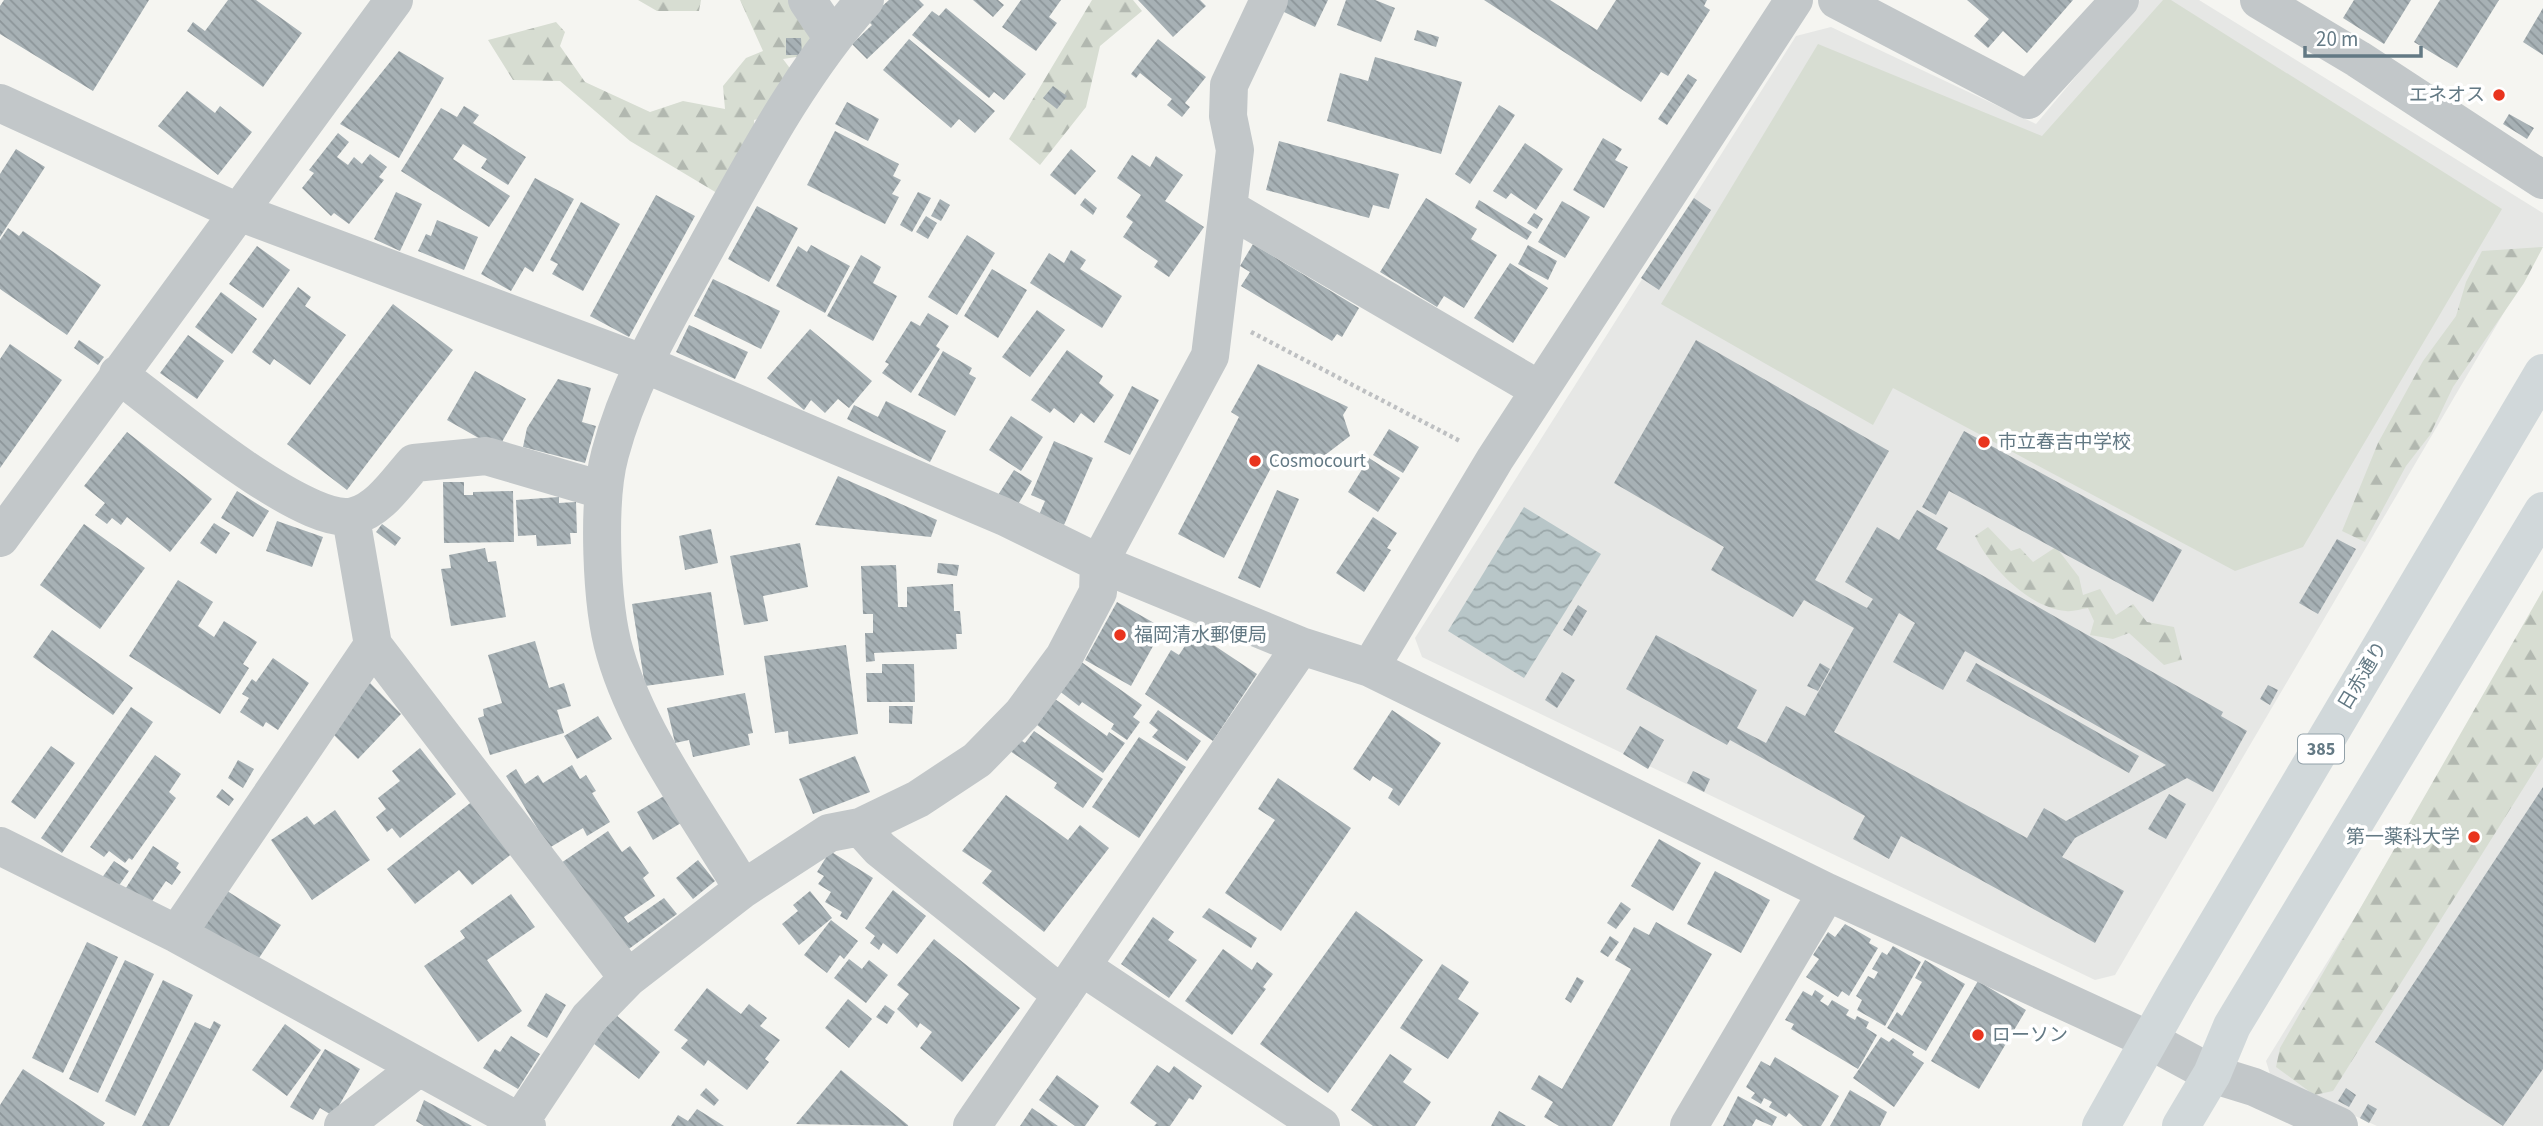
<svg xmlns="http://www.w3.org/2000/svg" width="2543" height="1126" font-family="'Source Sans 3','Noto Sans JP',sans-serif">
<defs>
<pattern id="forest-firs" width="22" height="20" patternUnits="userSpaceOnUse" patternTransform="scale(1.75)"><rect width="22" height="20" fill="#d7ddd2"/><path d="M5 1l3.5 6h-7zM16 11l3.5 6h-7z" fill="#b2b8b0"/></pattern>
<pattern id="water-waves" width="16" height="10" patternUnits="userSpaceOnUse" patternTransform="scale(1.75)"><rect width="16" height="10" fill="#b8c6c8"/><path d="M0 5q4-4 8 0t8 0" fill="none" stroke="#99a6a8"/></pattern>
<pattern id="building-back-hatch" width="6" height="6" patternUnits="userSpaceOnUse" patternTransform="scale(1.75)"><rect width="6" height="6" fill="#a7b1b5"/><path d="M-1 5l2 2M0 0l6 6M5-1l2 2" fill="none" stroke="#8c9599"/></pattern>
</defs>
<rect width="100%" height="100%" fill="#f5f5f1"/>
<path fill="#e6e7e5" d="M2140,0H2199L2543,213V246L2115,975L2095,980L1422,657L1415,638L1796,36L1831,27L2036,124Z
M2543,613V1126H2377L2271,1077L2266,1061Z"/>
<path fill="#d7ddd2" d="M2163,0H2171L2502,209L2303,547L2235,571L1893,388L1873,425L1661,304L1818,44L2042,136Z"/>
<path fill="url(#forest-firs)" d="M638,0H701L699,11H657Z
M740,0H802L816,25L803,56L783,59L792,71L762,118L754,120L755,162L722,196L630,141L560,81L513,80L488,40L556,22L565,32L560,46L585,82L650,112L683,101L725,109L723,86L746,58L763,51Z
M1092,0H1133L1142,11L1100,46L1086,107L1040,165L1009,139Z
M2543,247L2524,283L2453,387L2430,435L2406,466L2365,542L2342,531L2378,443L2423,361L2456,316L2466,282L2482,251Z
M1988,527L2011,551L2020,548L2033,562L2056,547L2079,577L2083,595L2100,589L2116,615L2133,604L2147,622L2174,627L2182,660L2164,665L2129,633L2113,639L2090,635L2094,621L2088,608C2081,609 2072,612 2066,611C2029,608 1989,566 1975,536Z
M2543,590V757L2333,1091L2314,1095L2276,1067L2280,1048Z"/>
<path fill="url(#water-waves)" d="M1524,507L1601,554L1524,678L1448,631Z"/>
<path fill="url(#building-back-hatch)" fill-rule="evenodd" d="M4,0H149L93,91L0,34V6Z
M228,0H256L302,33L263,87L187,31L193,22L205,31Z
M889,0H919L924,5L867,59L852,44L872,25L867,20Z
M973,0H998L1004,5L993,17Z
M1021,0H1061L1049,17L1057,23L1036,51L1002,27Z
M1138,0H1200L1206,6L1173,37Z
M1287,0H1328L1315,27L1282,11Z
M1346,0H1375L1395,8L1381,42L1337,25Z
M1484,0H1550L1597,30L1616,0H1707L1704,6L1710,10L1668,76L1661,72L1641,102Z
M1967,0H2073L2027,53L2003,31L1988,48L1974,36L1989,19Z
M2354,0H2411L2384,44L2343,18Z
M2440,0H2499L2457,68L2414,42Z
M946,8L1026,74L1004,100L994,92L989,98L912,35L932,11L939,16Z
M2543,8V55L2523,42Z
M1417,30L1439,37L1436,47L1414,40Z
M786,38H801L802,55H786Z
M909,39L995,111L975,133L959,119L951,128L883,70Z
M1158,39L1206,77L1185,103L1190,107L1182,117L1167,105L1172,99L1140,73L1136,78L1131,74Z
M399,51L444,78L399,158L340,124Z
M1375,57L1462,82L1441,154L1327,121L1340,73L1368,81Z
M1688,74L1697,80L1667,125L1658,119Z
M1053,86L1067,96L1057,109L1043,98Z
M187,91L215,113L220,106L252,132L218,175L158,126Z
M847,102L879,119L868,141L835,124Z
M1499,105L1515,115L1470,184L1455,174Z
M464,106L479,115L473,123L526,157L508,185L481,168L487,159L463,144L453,159L510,196L489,227L401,171L441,108L457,117Z
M2509,114L2534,128L2527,139L2503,124Z
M835,131L899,164L893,176L901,180L892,194L899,197L885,224L807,185Z
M338,133L349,142L337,157L348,165L354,157L362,164L370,154L387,167L379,177L384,180L349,224L334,213L331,216L302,188L314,173L309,170Z
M1603,138L1622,149L1615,160L1628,167L1604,208L1573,190Z
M1279,141L1399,174L1389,209L1373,205L1369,218L1266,190Z
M1525,143L1563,169L1536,210L1511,193L1506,199L1493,191Z
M16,149L45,167L0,237V174Z
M1071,149L1096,171L1075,195L1050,175Z
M1132,155L1150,167L1156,156L1183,175L1165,201L1204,227L1169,277L1154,267L1158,261L1123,237L1133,222L1126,217L1141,195L1117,178Z
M535,178L574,199L533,272L525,267L511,291L481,274Z
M396,192L422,204L400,251L374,239Z
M918,192L931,198L912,232L900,225Z
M656,195L695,216L629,337L590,316Z
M1085,198L1097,208L1093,215L1080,205Z
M1426,198L1477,229L1471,239L1497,255L1464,308L1444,296L1437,307L1380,272Z
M1694,198L1711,210L1659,290L1641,278Z
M940,199L950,205L941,221L931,216Z
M1479,200L1532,232L1527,240L1475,208Z
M1562,201L1590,217L1565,258L1538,242Z
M581,202L620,224L583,291L552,274L558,264L550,260Z
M757,206L798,228L769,282L728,259Z
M1534,213L1543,219L1537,229L1527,223Z
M926,216L937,223L928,239L916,232Z
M437,220L478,237L464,270L418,251L426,234L431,236Z
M8,228L19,236L23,231L101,285L67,335L0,289V240Z
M967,235L995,253L957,315L928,297Z
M1253,244L1359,308L1342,337L1337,334L1332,341L1241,286L1250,272L1240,266Z
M811,245L850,266L825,313L776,286L798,246L807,252Z
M1528,245L1557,261L1548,280L1518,264Z
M257,246L290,270L263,308L229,284Z
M1071,250L1086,260L1080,269L1122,296L1102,328L1030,283L1049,253L1064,263Z
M861,255L881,267L873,283L897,296L873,341L827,316Z
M1510,263L1548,288L1513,343L1474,318Z
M992,269L1027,290L998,338L964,316Z
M713,279L780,311L761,349L694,316Z
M298,287L311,297L305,306L346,335L310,385L274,359L270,365L252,352Z
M221,292L257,319L232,354L195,327Z
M393,304L453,350L347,490L287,444Z
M1037,310L1065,330L1030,377L1002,357Z
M928,313L949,326L936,346L940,349L911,393L882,373L889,364L885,362L911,321L920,326Z
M689,325L748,352L735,379L676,352Z
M810,329L872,381L849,408L838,399L825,413L811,400L804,410L767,378Z
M188,335L224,361L197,399L160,373Z
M79,340L104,357L98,365L74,348Z
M1696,340L1889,451L1815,580L1867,608L1873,599L1845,582L1877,527L1899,540L1917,510L1948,528L1936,549L2223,712L2221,716L2247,731L2213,792L2187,778L2075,838L2062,857L2124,891L2095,943L1901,836L1889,859L1853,839L1865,816L1730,740L1727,745L1626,689L1656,635L1757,690L1737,728L1766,743L1786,706L1805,716L1854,628L1804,600L1793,617L1711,570L1724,547L1614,483ZM1899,613L1915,623L1893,662L1943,690L1965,651L2166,765L2066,821L2044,808L2027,838L1834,732Z
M10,344L62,380L0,468V359Z
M1067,350L1103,376L1099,383L1114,395L1094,423L1081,413L1074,423L1054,408L1050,413L1031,400Z
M943,351L972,368L969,374L976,378L955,416L918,395Z
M1258,364L1348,407L1343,415L1350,436L1308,468L1294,460L1287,469L1274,462L1224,558L1178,534L1239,417L1231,412Z
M475,371L526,399L498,449L447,420Z
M558,379L591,388L582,422L596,426L585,463L523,447L527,428Z
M1132,386L1159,400L1130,455L1104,442Z
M886,401L946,431L930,462L847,419L854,405L878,417Z
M1011,416L1043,437L1021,471L989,450Z
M1389,429L1419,447L1403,473L1373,455Z
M1964,431L2182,550L2153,602L1949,491L1936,515L1922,507Z
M127,432L212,499L170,552L127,517L121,525L112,518L107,524L95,515L105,503L84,486Z
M1054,441L1093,458L1064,525L1039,515L1045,501L1031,495Z
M1369,458L1400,478L1378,512L1348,492Z
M1014,470L1032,481L1017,506L998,495Z
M838,476L937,520L931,537L815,525Z
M443,482H464V495H473V492L513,491L514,542L444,543Z
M1277,490L1299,499L1260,588L1238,578Z
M237,491L269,511L253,537L221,518Z
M559,497V503L576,502L577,533H570L571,544L537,546L536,535L518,536L516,500Z
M1373,517L1397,533L1387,548L1391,550L1364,592L1336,573Z
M277,521L323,537L312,567L266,551Z
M214,523L230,533L216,554L200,543Z
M84,524L145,568L100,629L40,585Z
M382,524L401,538L395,546L376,532Z
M711,529L718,563L685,570L679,536Z
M2337,539L2356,549L2318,614L2299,603Z
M800,543L808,587L763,596L768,621L744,625L730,556Z
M485,548L488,562L496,561L506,617L451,626L441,569L451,568L449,555Z
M938,563L959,565L957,576L937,573Z
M896,565L898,607H907V587L953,584L954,611H960L962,634H956L957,649L874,653L875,661L866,662L865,633H873V614H863L861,566Z
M178,580L213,602L198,626L214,637L224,621L257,642L243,664L249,668L220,714L129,656Z
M711,592L724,675L645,686L632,604Z
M1117,602L1163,628L1131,686L1085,660Z
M1578,605L1587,611L1572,636L1563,630Z
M52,630L133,688L113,715L33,657Z
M1194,632L1257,674L1213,741L1145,694L1171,650L1179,655Z
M535,641L549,688L564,683L571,706L557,710L564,733L490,755L478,718L484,716L483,709L502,703L488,655Z
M846,645L858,734L789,744L788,731L775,733L764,656Z
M273,658L309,683L278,730L266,722L263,727L240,712L249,698L242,694L252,679L256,682Z
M1080,661L1142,705L1133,717L1140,722L1127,740L1111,729L1114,724L1082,702L1079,706L1058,690Z
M1820,663L1830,669L1818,691L1807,686Z
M1976,663L2139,756L2129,773L1966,681Z
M882,664H914L915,702H867L866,673H882Z
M1562,672L1575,680L1557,708L1545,700Z
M370,683L401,714L358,759L326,727Z
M2268,685L2278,690L2270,705L2260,699Z
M745,693L753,733L748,734L750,745L693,757L689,740L675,743L667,708Z
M1055,699L1107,736L1109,732L1125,743L1103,773L1037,725Z
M889,706H913L912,724L889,723Z
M131,707L153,722L62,853L41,838Z
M1158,710L1201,741L1187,761L1152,737L1158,730L1149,723Z
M1392,710L1441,743L1399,806L1388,798L1393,789L1373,776L1370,781L1353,769Z
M598,716L612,739L577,759L564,736Z
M1640,726L1664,740L1648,769L1623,754Z
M1034,731L1103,779L1083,808L1054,788L1057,783L1010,751L1019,739L1025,743Z
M1139,737L1186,767L1139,838L1092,807Z
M51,746L75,763L35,819L11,802Z
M420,748L456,794L400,838L392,828L387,832L376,817L386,809L378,798L400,781L392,771Z
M155,755L181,774L169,792L176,798L132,860L129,858L125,863L109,851L104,857L90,847Z
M855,756L870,792L813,814L799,779Z
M238,760L254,769L243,788L228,778Z
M572,765L580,779L586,775L596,791L592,793L610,822L587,836L583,828L549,848L506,776L516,769L525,784L538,775L543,783Z
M1693,771L1710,779L1704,792L1687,783Z
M1278,778L1351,828L1281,931L1225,893L1275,820L1258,809Z
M2543,787V1069L2503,1126L2375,1042Z
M222,789L234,799L229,806L216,797Z
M2169,794L2186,804L2166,839L2148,829Z
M1006,795L1068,840L1080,825L1109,848L1044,932L982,883L992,871L962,851Z
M664,796L681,823L653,840L637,812Z
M474,800L514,852L472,885L459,870L415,904L387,869Z
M335,810L370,860L312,900L271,840L307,816L314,825Z
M608,831L622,852L630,846L649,873L643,878L655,896L624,917L628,923L664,898L677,914L626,951L561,863Z
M1659,839L1701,863L1673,911L1631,886Z
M153,846L179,863L176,868L181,872L172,885L166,881L146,910L122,894Z
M830,851L873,878L847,920L840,916L842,912L825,902L831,892L818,884L824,876L817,872Z
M698,860L715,881L693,899L676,878Z
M114,861L129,871L111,897L96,886Z
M1715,871L1770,900L1741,953L1687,924Z
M224,889L281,925L255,964L197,928Z
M893,890L926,916L897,954L883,943L879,950L870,943L875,936L865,928Z
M810,891L832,918L799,945L782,924L798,911L793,905Z
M511,894L535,927L487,960L522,1011L478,1042L424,966L465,938L460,931Z
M1621,902L1631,909L1616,929L1607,923Z
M1209,908L1257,938L1251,948L1202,917Z
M1356,911L1423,960L1328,1093L1260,1044Z
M1153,917L1174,932L1168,940L1197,960L1169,998L1121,964Z
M831,920L858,941L844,959L840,955L827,973L804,955Z
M1656,922L1712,954L1612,1126H1559L1544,1117L1553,1102L1531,1089L1539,1075L1562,1089L1631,969L1615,960L1634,927L1649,935Z
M1845,924L1871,939L1869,943L1878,948L1849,996L1842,991L1838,997L1806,977L1819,959L1813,955L1828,932L1835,937Z
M1610,936L1619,942L1608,957L1600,952Z
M934,939L1020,1008L962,1082L920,1048L932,1032L920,1023L917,1028L897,1009L909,994L897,985Z
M87,942L118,957L63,1073L32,1058Z
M1893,946L1921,962L1885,1026L1857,1010L1862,1000L1856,996L1868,976L1874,979L1878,972L1872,969L1882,952L1887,955Z
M1223,949L1252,970L1257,962L1273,974L1263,987L1266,989L1232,1035L1185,1001Z
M849,959L862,969L869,960L888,975L866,1003L834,978Z
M125,960L154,974L98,1093L69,1079Z
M1925,960L1965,984L1926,1051L1887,1028L1897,1012L1902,1016L1922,982L1915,978Z
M1442,964L1469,982L1458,999L1479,1013L1448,1059L1400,1028Z
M1577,977L1584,981L1571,1003L1565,999Z
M163,980L193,995L135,1116L105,1101Z
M1978,981L2026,1010L1979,1089L1931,1061Z
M707,988L741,1014L749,1004L767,1018L760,1026L780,1040L765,1059L769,1062L747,1090L708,1060L704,1066L681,1048L688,1040L674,1030Z
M1815,990L1824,996L1820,1001L1828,1006L1832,1000L1849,1010L1846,1015L1855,1020L1857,1016L1869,1022L1866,1028L1877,1035L1858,1069L1791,1029L1794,1024L1785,1020L1803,991L1812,996Z
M546,993L566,1005L547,1038L527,1026Z
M848,999L872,1019L849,1048L825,1028Z
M885,1005L895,1012L887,1024L876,1017Z
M616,1015L660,1052L639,1079L593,1043Z
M214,1021L221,1025L169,1126H142L195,1022L210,1029Z
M285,1024L321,1050L287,1096L252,1070Z
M511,1036L540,1054L518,1089L483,1068L495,1049L500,1052Z
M1881,1037L1889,1042L1893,1038L1914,1052L1912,1055L1924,1063L1894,1107L1853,1078Z
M325,1049L360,1069L333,1116L320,1108L313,1120L290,1107Z
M1390,1054L1412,1069L1403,1082L1431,1102L1415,1126H1373L1351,1110Z
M1775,1057L1839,1096L1821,1126H1803L1789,1113L1786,1117L1769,1107L1772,1102L1764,1098L1761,1104L1751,1098L1755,1093L1746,1087L1761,1061L1770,1066Z
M1157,1065L1169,1073L1174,1066L1202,1086L1193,1100L1189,1098L1170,1126H1154L1157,1123L1130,1103Z
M23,1069L105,1123L103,1126H0V1105Z
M841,1070L909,1126L796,1124Z
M1057,1075L1099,1106L1085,1126H1075L1039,1100Z
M706,1088L719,1100L714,1106L700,1095Z
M2346,1088L2356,1095L2349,1107L2338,1101Z
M1850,1090L1887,1112L1880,1126H1830Z
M1738,1096L1777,1117L1772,1126L1756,1119L1752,1126H1723Z
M424,1100L472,1126H424L416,1121Z
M2368,1104L2377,1109L2369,1123L2360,1118Z
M1032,1108L1058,1126H1020Z
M697,1109L724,1126H671L678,1115L688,1121Z
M1499,1111L1526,1126H1491Z"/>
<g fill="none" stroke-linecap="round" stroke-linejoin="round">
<path stroke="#bec0c2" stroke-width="4.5" stroke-dasharray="3.5 3.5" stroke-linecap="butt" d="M1251,332L1460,441"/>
<path stroke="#c2c7c9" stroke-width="38" d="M807,0L832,37
M1269,0L1229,85L1228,116L1235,150L1228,208L1540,390
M1837,0L2028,100L2120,0
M2259,0L2358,59L2543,180
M0,103L236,211L642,363L1005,517L1099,563L1301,646L1370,668L1827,892L2149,1040L2212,1074L2254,1087L2339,1126
M118,374C160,405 306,529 354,516C379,510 397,482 414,463L486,456L602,490
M0,538L394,0
M373,645L628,978
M1370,668L1495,459L1794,0
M860,827L880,849L1062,995
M0,846L177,934L527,1126
M743,889C699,815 639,736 615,653C601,606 597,501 610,454C630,378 671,312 708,244C754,161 801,71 865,0
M177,934L373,645L351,518
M1082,967L1321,1126
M520,1122L589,1018L628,978L743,889L829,833L860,827L918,799L977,760L1022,714L1064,657L1098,592L1099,563L1210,356L1228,208
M343,1126L418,1068
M972,1126L1301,646
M1689,1126L1827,892"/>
<path stroke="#d1d8da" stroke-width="38" d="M2101,1126L2176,993L2543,373
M2181,1126L2212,1074L2232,1026L2543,511"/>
</g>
<g fill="#e9341e" stroke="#fff" stroke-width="2.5">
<circle cx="2499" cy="95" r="7"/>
<circle cx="1984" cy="442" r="7"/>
<circle cx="1255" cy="461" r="7"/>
<circle cx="1120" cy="635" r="7"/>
<circle cx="2474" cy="837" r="7"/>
<circle cx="1978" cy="1035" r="7"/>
</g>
<g text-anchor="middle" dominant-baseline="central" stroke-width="7" stroke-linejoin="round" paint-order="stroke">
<rect fill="#fff" stroke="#92a1a9" stroke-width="2" x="2298" y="734.5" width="46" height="29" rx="5"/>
<g font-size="18" font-weight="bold" fill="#637984">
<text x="2321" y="749">385</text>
</g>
<g font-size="19" fill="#637984" stroke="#fff" text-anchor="start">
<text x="2485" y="95" text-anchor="end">エネオス</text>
<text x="1998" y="442">市立春吉中学校</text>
<text x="1269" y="461">Cosmocourt</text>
<text x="1134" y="635">福岡清水郵便局</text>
<text x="2460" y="837" text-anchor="end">第一薬科大学</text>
<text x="1992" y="1035">ローソン</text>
</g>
<g font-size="19" fill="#637984" stroke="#fff">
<text transform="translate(2363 676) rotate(-59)">日赤通り</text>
</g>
</g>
<path d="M2305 46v10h116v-10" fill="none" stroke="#637984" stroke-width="3.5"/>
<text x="2316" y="46" font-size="21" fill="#637984" stroke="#ffffff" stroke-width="5" paint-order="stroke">20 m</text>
</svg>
